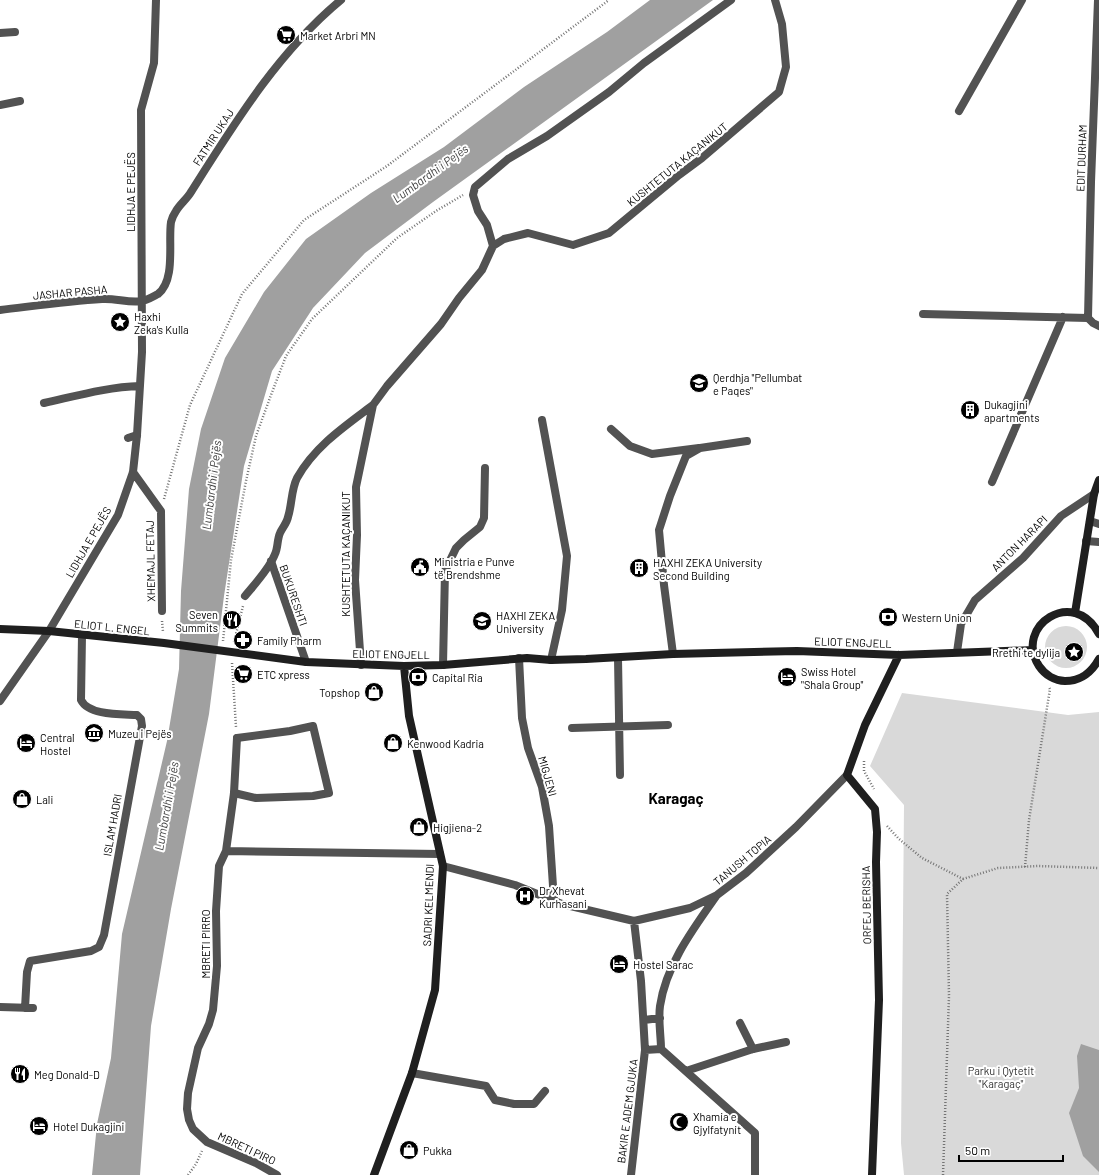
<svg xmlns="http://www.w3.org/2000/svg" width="1099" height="1175" font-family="Barlow,sans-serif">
<rect width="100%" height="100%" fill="#fff"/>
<path fill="#d9d9d9" d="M1045 647a21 21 0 1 1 42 0a21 21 0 1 1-42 0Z
M902,693L1068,715L1099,712V1175H904L901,1143L904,805L870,766Z"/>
<path fill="#a0a0a0" d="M650,0H713L433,202L365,253L313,308L272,371L244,466L224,596L209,714L171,909L151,1026L140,1175H92L97,1124L111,1058L122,934L167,741L179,669L181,591L189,489L201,429L225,358L264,292L306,239L371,193L444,147L524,87L607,32Z
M1081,1044L1099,1050V1172L1083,1156L1069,1113L1079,1088L1077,1056Z"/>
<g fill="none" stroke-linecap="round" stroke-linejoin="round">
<path stroke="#747474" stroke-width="2.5" stroke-dasharray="1 2" stroke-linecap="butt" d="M164,499L190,405L242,294L304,220L387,166L609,0
M162,621L163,632
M223,641L231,560L246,481L256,436L271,395L286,356L312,319L397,238L436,211L463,195
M234,642L243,606
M232,663L236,727
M864,761V771L874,789
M887,826L899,839L922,858L963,879
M1025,867L1029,820L1050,689L1049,687
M188,1175L196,1164L202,1151
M943,1175L949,996L947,894L963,879L998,868L1038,866L1099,868"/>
<path stroke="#525252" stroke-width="8" d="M0,33L15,32
M0,105L20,101
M611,429L630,446L652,454L699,448
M128,438L137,435
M271,561L306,662
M443,665L445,571L456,548L464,540L480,527L484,518L485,468
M234,793L256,798L313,796L329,793L313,726L290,731L237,738
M0,1007L33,1008
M25,1008L27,972L30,961L91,951L99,947L104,935L142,726L141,719L137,715C122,714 89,716 81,700L82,635
M740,1023L753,1049
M412,1073L486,1086L495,1100L514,1104H534L545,1091"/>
<path stroke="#525252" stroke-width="8" d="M1098,0L1091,182L1088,318L1093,323L1099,326
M959,111L1022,0
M493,246L504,239L528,233L573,245L609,233L679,175L702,158L779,92L786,67L782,24L775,0
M0,310C34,306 68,301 102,299C115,298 129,303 141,301C146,301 154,296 158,294C176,280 168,242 171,222C172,218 174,214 176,211C180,204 187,199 191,192C234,124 278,52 341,0
M923,314L1088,318
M44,403C76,396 107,387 140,386
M542,420L567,556L562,610L551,660
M133,472L161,511L162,611
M992,482L1063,317
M1090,521L1099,524
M1086,541L1099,542
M245,596C254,585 270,568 275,554C278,548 277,540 280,533C282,528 287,523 288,517C292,505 291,490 297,478C315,446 345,426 373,405
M957,652L961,624L975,600L1023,558L1061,516L1094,494
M673,654L664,585L659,530L670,496L686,456L700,448L747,441
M519,658L522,718L528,748L542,787L549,826L554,901
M618,658L620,775
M361,665L355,580L357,535L356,487L373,405L387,386L441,324L459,298L482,270L493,246L487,225L478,211L473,195L475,187L508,159L547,136L609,92L644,63L731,0
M0,701L49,631L118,515L133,472L137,435L142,352L141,110L154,63L156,0
M572,728L668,725
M237,738L234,793L226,851L219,866L216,911L217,966L213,1010L209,1024L198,1048L188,1093L187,1109L189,1120L193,1129L207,1142L256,1163L277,1175
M226,851L440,854
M443,866L515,885L562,904L634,921L690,908L717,895L746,873L796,827L847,775
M644,1020L660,1018
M661,1049C661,1036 658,1020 660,1006C666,965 693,929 717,895
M661,1049L755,1133V1175
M645,1050L661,1049
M686,1071L753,1049L786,1042
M631,1175L645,1050L641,981L634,921"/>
<path stroke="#1f1f1f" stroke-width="8" d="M1075,613L1094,494L1099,480
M0,629L49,631L164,643L306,662L404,666L443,665L527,658L551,660L586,659L673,654L797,651L899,655L1033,650
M1099,634C1074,586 1013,626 1039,666C1045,675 1055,681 1065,681C1081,681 1091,673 1099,659
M374,1175L412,1073L435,990L443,866L409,716L404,666
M872,1175L879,1000L876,862L877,832L875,809L847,775L865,725L899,655"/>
</g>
<defs>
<symbol id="supermarket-disc" viewBox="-11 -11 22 22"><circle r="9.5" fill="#000" stroke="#fff"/><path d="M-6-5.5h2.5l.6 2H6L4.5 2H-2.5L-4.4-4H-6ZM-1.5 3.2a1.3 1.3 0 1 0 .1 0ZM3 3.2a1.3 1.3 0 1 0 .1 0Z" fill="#fff"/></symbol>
<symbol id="sight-disc" viewBox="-11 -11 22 22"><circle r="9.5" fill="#000" stroke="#fff"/><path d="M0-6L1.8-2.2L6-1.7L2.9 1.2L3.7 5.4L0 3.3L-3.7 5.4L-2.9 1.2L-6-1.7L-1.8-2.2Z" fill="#fff"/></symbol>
<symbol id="school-disc" viewBox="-11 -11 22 22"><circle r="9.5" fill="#000" stroke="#fff"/><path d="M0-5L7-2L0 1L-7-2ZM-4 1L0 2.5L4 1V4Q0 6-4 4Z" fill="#fff"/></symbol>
<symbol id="building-disc" viewBox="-11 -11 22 22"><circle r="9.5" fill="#000" stroke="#fff"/><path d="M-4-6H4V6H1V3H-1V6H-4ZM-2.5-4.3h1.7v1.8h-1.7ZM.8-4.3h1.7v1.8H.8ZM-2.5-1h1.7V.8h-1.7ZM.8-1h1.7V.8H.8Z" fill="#fff"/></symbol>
<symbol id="civic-disc" viewBox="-11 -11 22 22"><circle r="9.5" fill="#000" stroke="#fff"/><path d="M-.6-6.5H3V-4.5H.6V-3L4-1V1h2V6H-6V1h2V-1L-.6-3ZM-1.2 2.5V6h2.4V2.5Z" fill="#fff"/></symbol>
<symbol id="bank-disc" viewBox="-11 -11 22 22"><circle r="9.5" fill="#000" stroke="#fff"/><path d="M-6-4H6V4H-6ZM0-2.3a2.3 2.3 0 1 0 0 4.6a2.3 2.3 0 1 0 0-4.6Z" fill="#fff"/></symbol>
<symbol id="restaurant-disc" viewBox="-11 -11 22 22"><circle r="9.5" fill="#000" stroke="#fff"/><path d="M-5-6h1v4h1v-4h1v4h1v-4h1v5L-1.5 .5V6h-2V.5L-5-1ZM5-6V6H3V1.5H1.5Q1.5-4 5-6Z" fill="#fff"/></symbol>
<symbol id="pharmacy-disc" viewBox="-11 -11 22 22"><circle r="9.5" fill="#000" stroke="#fff"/><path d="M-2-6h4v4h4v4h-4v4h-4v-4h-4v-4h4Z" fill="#fff"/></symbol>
<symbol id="hotel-disc" viewBox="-11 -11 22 22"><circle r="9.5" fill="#000" stroke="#fff"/><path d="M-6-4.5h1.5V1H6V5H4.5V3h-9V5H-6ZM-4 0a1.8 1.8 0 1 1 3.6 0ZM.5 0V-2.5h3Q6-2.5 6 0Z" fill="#fff"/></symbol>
<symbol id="shop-disc" viewBox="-11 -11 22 22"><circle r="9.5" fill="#000" stroke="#fff"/><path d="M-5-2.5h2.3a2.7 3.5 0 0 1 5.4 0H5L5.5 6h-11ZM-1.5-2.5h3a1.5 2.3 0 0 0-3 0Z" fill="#fff"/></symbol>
<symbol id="museum-disc" viewBox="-11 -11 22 22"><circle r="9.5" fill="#000" stroke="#fff"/><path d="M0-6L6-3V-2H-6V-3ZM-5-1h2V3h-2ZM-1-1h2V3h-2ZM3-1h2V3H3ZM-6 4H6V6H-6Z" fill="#fff"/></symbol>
<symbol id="hospital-disc" viewBox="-11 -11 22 22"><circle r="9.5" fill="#000" stroke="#fff"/><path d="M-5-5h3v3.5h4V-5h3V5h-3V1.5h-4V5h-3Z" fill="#fff"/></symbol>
<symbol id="mosque-disc" viewBox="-11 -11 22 22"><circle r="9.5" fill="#000" stroke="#fff"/><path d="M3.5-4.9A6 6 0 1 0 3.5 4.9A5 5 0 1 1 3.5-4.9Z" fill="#fff"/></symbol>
</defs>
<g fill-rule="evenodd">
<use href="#supermarket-disc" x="275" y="24" width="22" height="22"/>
<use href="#sight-disc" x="109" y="311" width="22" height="22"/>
<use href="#school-disc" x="688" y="372" width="22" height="22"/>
<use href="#building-disc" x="959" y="399" width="22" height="22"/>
<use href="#civic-disc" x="409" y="556" width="22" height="22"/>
<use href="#building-disc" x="628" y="557" width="22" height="22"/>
<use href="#bank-disc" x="877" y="606" width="22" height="22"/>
<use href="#restaurant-disc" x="221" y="609" width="22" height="22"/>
<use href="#school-disc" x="471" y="610" width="22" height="22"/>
<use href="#pharmacy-disc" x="232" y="629" width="22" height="22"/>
<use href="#sight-disc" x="1063" y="641" width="22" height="22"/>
<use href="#supermarket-disc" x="232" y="663" width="22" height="22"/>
<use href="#bank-disc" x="407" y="666" width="22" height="22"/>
<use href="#hotel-disc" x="776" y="666" width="22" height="22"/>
<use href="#shop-disc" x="363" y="681" width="22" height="22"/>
<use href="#museum-disc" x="83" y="722" width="22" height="22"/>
<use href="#hotel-disc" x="15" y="732" width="22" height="22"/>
<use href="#shop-disc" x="382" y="732" width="22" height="22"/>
<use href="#shop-disc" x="11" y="788" width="22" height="22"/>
<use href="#shop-disc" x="408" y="816" width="22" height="22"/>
<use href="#hospital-disc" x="514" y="885" width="22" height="22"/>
<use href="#hotel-disc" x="608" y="953" width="22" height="22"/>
<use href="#restaurant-disc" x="9" y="1063" width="22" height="22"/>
<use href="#mosque-disc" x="668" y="1111" width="22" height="22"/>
<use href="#hotel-disc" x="28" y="1115" width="22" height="22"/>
<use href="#shop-disc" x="398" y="1139" width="22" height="22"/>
</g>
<g text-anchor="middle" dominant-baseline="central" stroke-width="4" stroke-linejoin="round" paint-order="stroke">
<g font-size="11" fill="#000" stroke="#fff" text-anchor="start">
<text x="300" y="35">Market Arbri MN</text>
<text x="134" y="316">Haxhi<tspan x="134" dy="13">Zeka's Kulla</tspan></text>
<text x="713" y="377">Qerdhja "Pellumbat<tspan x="713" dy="13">e Paqes"</tspan></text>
<text x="984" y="404">Dukagjini<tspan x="984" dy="13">apartments</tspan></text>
<text x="434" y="561">Ministria e Punve<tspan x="434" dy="13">të Brendshme</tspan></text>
<text x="653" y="562">HAXHI ZEKA University<tspan x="653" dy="13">Second Building</tspan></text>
<text x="218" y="614" text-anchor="end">Seven<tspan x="218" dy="13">Summits</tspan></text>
<text x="496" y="615">HAXHI ZEKA<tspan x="496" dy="13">University</tspan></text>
<text x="902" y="617">Western Union</text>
<text x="257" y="640">Family Pharm</text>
<text x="1060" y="652" text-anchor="end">Rrethi te dylija</text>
<text x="801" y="671">Swiss Hotel<tspan x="801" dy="13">"Shala Group"</tspan></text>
<text x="257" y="674">ETC xpress</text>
<text x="432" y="677">Capital Ria</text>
<text x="360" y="692" text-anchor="end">Topshop</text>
<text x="108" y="733">Muzeu i Pejës</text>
<text x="40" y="737">Central<tspan x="40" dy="13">Hostel</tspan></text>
<text x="407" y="743">Kenwood Kadria</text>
<text x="36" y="799">Lali</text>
<text x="433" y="827">Higjiena-2</text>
<text x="539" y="890">Dr Xhevat<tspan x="539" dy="13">Kurhasani</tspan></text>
<text x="633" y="964">Hostel Sarac</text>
<text x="34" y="1074">Meg Donald-D</text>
<text x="693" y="1116">Xhamia e<tspan x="693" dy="13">Gjylfatynit</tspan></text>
<text x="53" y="1126">Hotel Dukagjini</text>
<text x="423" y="1150">Pukka</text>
</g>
<g font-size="11" fill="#000" stroke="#fff">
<text transform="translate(213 137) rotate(-57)">FATMIR UKAJ</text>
<text transform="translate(1081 158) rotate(-88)">EDIT DURHAM</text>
<text transform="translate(677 164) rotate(-39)">KUSHTETUTA KAÇANIKUT</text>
<text transform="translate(130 192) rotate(-90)">LIDHJA E PEJËS</text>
<text transform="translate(70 292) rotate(-5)">JASHAR PASHA</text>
<text transform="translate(88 542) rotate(-60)">LIDHJA E PEJËS</text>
<text transform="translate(1019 543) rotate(-45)">ANTON HARAPI</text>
<text transform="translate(345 554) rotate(-90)">KUSHTETUTA KAÇANIKUT</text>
<text transform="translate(150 561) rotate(-91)">XHEMAJL FETAJ</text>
<text transform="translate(294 595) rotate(71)">BUKURESHTI</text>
<text transform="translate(112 627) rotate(6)">ELIOT L. ENGEL</text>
<text transform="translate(853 642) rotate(2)">ELIOT ENGJELL</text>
<text transform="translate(391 654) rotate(1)">ELIOT ENGJELL</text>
<text transform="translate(548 776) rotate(74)">MIGJENI</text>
<text transform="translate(112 825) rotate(-80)">ISLAM HADRI</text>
<text transform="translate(742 860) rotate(-40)">TANUSH TOPIA</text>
<text transform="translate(428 905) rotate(-88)">SADRI KELMENDI</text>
<text transform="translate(866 905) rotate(-91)">ORFEJ BERISHA</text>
<text transform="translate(205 944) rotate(-90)">MBRETI PIRRO</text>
<text transform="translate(627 1111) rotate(-83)">BAKIR E ADEM GJUKA</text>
<text transform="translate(247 1148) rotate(25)">MBRETI PIRO</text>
</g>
<g font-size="11" fill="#303030" stroke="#fff">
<text x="1001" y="1070">Parku i Qytetit<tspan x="1001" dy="13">"Karagaç"</tspan></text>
</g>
<g font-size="12" font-style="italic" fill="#414141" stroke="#fff">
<text transform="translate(430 173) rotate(-36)">Lumbardhi i Pejës</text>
<text transform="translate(211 485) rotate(-83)">Lumbardhi i Pejës</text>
<text transform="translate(166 806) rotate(-80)">Lumbardhi i Pejës</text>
</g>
<g font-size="15" font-weight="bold" fill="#000" stroke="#fff">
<text x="676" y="798">Karagaç</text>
</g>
</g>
<path d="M959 1155v6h104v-6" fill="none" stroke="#000000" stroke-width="2"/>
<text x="965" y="1155" font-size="12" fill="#000000" stroke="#ffffff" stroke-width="3" paint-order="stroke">50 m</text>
</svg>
